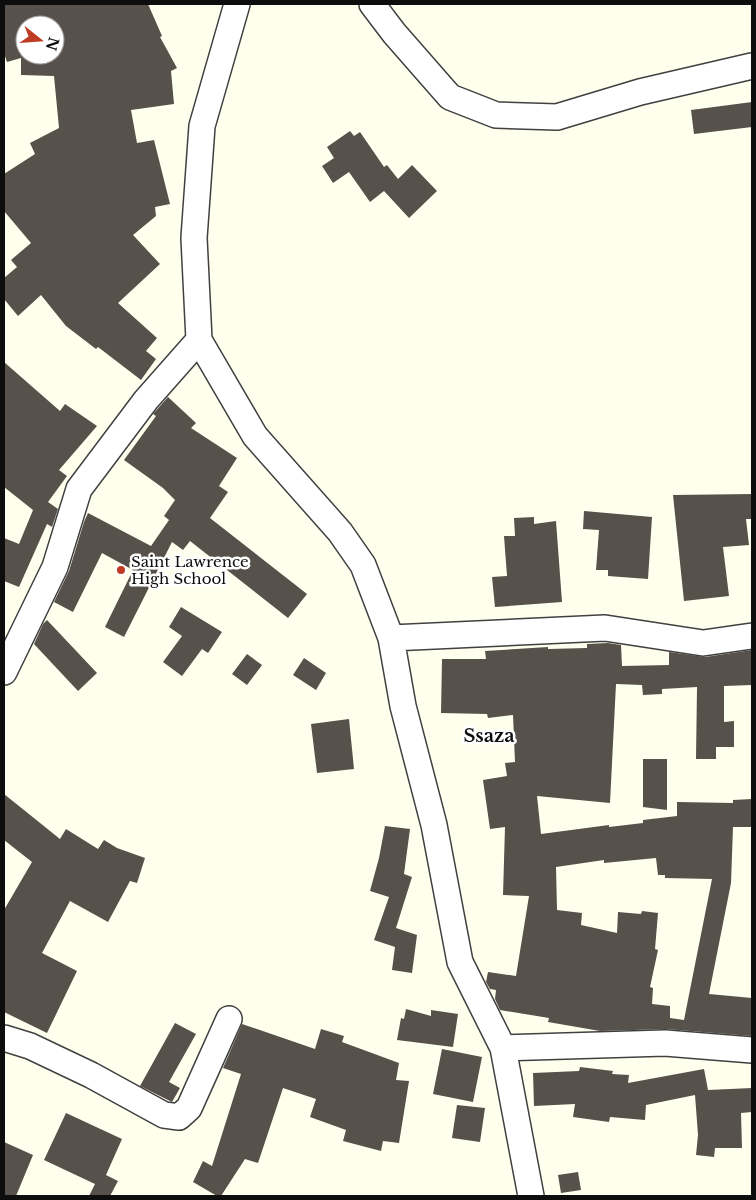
<svg xmlns="http://www.w3.org/2000/svg" width="756" height="1200" font-family="'Libre Baskerville',serif">
<rect width="100%" height="100%" fill="#ffe"/>
<path fill="#56514a" fill-rule="evenodd" d="M4,4H148L162,36L160,37L177,68L171,71L174,104L131,110L137,143L154,140L170,204L155,207L156,216L133,235L160,264L118,303L157,338L146,351L156,359L141,380L98,347L96,349L66,326L41,295L18,316L4,299V278L17,267L11,260L31,243L4,211V174L35,154L30,143L59,128L54,76L21,75V58L7,62L4,53ZM25,25H55V55H25Z
M752,102V127L694,134L691,110Z
M350,131L354,136L360,132L384,167L387,165L398,179L412,165L437,191L409,218L384,191L370,202L349,172L333,183L322,166L334,158L327,147Z
M4,362L60,411L65,404L97,426L59,470L67,476L48,502L58,509L52,527L47,524L19,587L4,581V538L19,544L33,510L4,487Z
M168,397L196,423L191,428L237,458L219,486L228,492L210,518L307,594L288,618L190,541L183,550L172,542L124,637L105,627L133,570L102,553L73,612L54,602L69,571L84,522L88,513L151,546L169,520L164,516L175,500L163,488L124,460L156,416L153,414Z
M752,494V519H746L749,545L723,547L729,596L684,601L673,495Z
M584,511L652,517L648,579L608,576V570H596L599,530L583,529Z
M534,517V524L556,521L562,602L495,607L492,577L507,576L504,536H515L514,518Z
M181,607L222,632L208,653L202,649L182,676L163,662L182,636L169,627Z
M47,620L97,673L78,691L34,644L43,624Z
M608,643L621,645L622,666L669,665V652L705,657L752,650V685L724,686V722L734,721V747H716V759H696L697,687L662,689V694L643,695L642,685L616,684L610,803L537,796L541,834L609,825V827L643,823V820L677,816V802L733,803V800L752,799V827H733L731,883L709,994L752,998V1036L666,1029L600,1031L548,1022L549,1018L500,1010L495,999L496,990L490,989L486,982L488,972L516,976L529,896L503,895L505,827L490,829L483,780L507,776L505,763L515,762L513,715L488,718L487,714L441,713L442,659H486L485,651L548,647V649L587,648V644ZM656,858L658,875H665V878L712,879L684,1020L670,1018V1006L652,1004L653,988L650,987L658,950L655,949L658,913L642,911L641,914L618,912L617,933L581,925L582,913L557,910L556,867L604,860V863Z
M247,654L262,665L247,685L232,674Z
M304,658L326,673L316,690L293,675Z
M349,719L354,769L317,773L311,724Z
M643,759H667V810L643,807Z
M4,794L60,839L66,829L98,849L104,840L117,848L145,858L137,883L130,881L108,922L70,901L42,953L77,971L47,1033L4,1012V910L32,862L4,840Z
M385,826L410,829L404,874L412,877L396,928L417,935L412,973L392,970L395,947L374,940L389,897L370,891L379,858Z
M406,1009L431,1016V1010L458,1014L453,1047L397,1040L401,1018L404,1019Z
M175,1023L196,1034L169,1082L180,1088L172,1102L140,1086Z
M242,1024L315,1049L321,1029L344,1036L342,1042L399,1063L396,1080L409,1081L399,1143L383,1141L381,1151L343,1141L346,1130L310,1117L316,1099L283,1088L258,1163L245,1159L221,1196H217L193,1182L203,1161L212,1166L241,1074L223,1068Z
M442,1049L482,1057L473,1102L433,1094Z
M580,1067L613,1071L612,1074L629,1075L628,1083L704,1069L708,1090L752,1088V1112L741,1113L742,1148H715L714,1157L696,1155L698,1135L695,1095L646,1105L645,1120L610,1117L609,1122L573,1117L575,1104L534,1106L533,1073L579,1071Z
M457,1105L485,1108L480,1142L452,1138Z
M66,1113L122,1139L106,1175L118,1181L110,1196H89L95,1184L44,1160Z
M4,1142L33,1155L16,1196H4Z
M578,1172L581,1190L561,1193L558,1175Z"/>
<g fill="none" stroke-linecap="round" stroke-linejoin="round">
<defs>
<path id="minor" d="M237,4L202,126L194,238L199,340L255,436L340,532L363,565L391,638L403,706L434,825L460,962L503,1048L531,1196
M372,4L394,33L450,97L496,115L557,117L640,92L752,66
M391,638L605,628L703,643L752,636
M4,672L55,567L79,489L146,400L199,340
M4,1038L30,1046L91,1075L164,1115L179,1117L189,1108L229,1019
M503,1048L665,1043L752,1050"/>
</defs>
<use href="#minor" stroke="#404040" stroke-width="28"/>
<use href="#minor" stroke="#fff" stroke-width="25"/>
</g>
<circle fill="#c03b23" stroke="#fff" stroke-width="2" cx="121" cy="570" r="5"/>
<g text-anchor="middle" dominant-baseline="central" stroke-width="5" stroke-linejoin="round" paint-order="stroke">
<g font-size="15" fill="#0d0d0d" stroke="#fff" text-anchor="start">
<text x="131" y="561">Saint Lawrence<tspan x="131" dy="17">High School</tspan></text>
</g>
<g font-size="18" font-weight="bold" fill="#0d0d0d" stroke="#fff">
<text x="489" y="736">Ssaza</text>
</g>
</g>
<rect width="756" height="1200" fill="none" stroke="#0d0d0d" stroke-width="10"/>
<g transform="translate(40 40) rotate(107)"><circle r="24" fill="#ffffff" stroke="#9e9e9e"/>
<path d="M0-4L9 19L0 12L-9 19Z" fill="#c03b23"/>
<text y="-8" font-size="14" font-weight="bold" text-anchor="middle" fill="#0d0d0d">N</text>
</g>
</svg>
